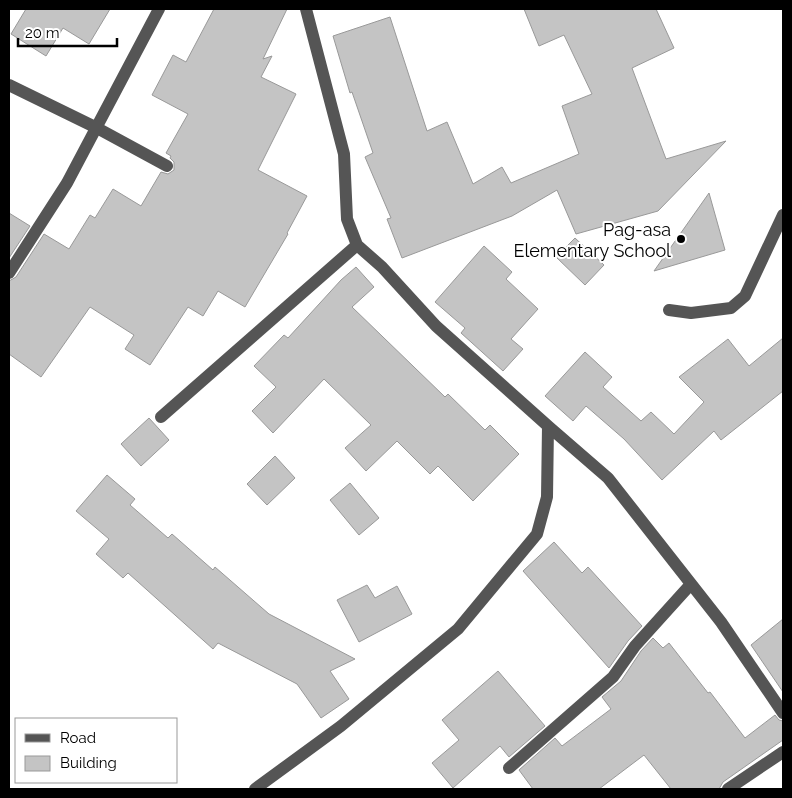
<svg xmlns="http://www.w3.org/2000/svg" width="792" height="798" font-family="Raleway,sans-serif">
<rect width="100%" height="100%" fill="#fff"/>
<path fill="#c4c4c4" stroke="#999" d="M26,9H110L89,44L63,28L46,56L11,34Z
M214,9H287L263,59L272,56L261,77L296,94L258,170L307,196L287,233L288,234L245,307L218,291L203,316L188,307L150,365L125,349L134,335L90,307L41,377L9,354V281L16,277L44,234L69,249L90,215L95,218L113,189L141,206L161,172L168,174L174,170V162L170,158L171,156L166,153L188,114L152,95L173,55L186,62Z
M524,9H656L674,48L632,68L666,159L726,141L658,211L576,234L557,190L512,216L402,258L387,219L391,218L365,157L373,153L352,92L350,93L333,36L390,17L427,131L447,122L473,184L502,167L511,183L579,154L562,106L592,94L564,35L539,46Z
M709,193L725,250L654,271Z
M9,213L30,226L9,258Z
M575,238L604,265L585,285L556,257Z
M484,246L512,272L506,279L538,309L511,339L523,349L503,371L461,333L465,328L435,302Z
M356,267L374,287L352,307L445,397L448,394L485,430L490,425L519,454L473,501L438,466L430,474L397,441L366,471L345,448L371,425L324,379L273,433L252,411L276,387L254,366L284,335L288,338L341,280Z
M783,338V391L721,440L714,431L662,480L624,439L586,406L573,421L545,396L585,352L612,377L603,387L641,421L651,412L674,434L704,402L679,377L728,339L749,366Z
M149,418L169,440L141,466L121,444Z
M275,456L295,478L267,505L247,484Z
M107,475L135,499L130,505L168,538L172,534L213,570L215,567L269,614L355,659L330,671L349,699L321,718L297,684L218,643L213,649L128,573L123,578L96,554L109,539L76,511Z
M350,483L379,518L359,535L330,500Z
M554,542L582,573L588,567L642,626L628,641L609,668L523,571Z
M367,585L375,598L397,586L412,614L359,642L337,600Z
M783,619V692L751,645Z
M653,638L663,648L669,643L708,693L710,692L745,738L775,715L779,720L783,721V740L723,782L719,789H671L644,755L599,789H533L519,770L555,738L562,746L611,709L602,697L621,681L641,651Z
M498,671L545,726L509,757L500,746L453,788L432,763L459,740L442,720Z"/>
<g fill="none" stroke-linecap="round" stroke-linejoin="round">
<path stroke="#555" stroke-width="12" d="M9,85L97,128L167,166
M9,273L67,183L159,9
M669,310L691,313L731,308L745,296L783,215
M161,417L357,245L347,219L344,154L306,9
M548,426L608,478L721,622L783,713
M509,768L613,677L635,646L691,584
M255,789L341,726L458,629L537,534L547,497L548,426L436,326L382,267L357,245
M728,789L783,752"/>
</g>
<circle fill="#000" stroke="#fff" stroke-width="2" cx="681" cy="239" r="5"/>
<g text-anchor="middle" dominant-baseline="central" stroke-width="4" stroke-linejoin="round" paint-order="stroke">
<g font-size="18" fill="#000" stroke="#fff" text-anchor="end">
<text x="671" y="229">Pag-asa<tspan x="671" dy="21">Elementary School</tspan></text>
</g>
</g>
<rect width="792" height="798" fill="none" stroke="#000000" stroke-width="20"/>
<rect x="15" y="718" width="162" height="65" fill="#ffffff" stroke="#999999"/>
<rect x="25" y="734" width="25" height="8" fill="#555555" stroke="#999999"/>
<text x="60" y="743" font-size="15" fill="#000000">Road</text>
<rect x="25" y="756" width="25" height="15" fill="#c4c4c4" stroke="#999999"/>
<text x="60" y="768" font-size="15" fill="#000000">Building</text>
<path d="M18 38v8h99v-8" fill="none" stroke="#000000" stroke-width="2.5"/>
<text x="25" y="38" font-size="15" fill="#000000" stroke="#ffffff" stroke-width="4" paint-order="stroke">20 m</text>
</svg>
